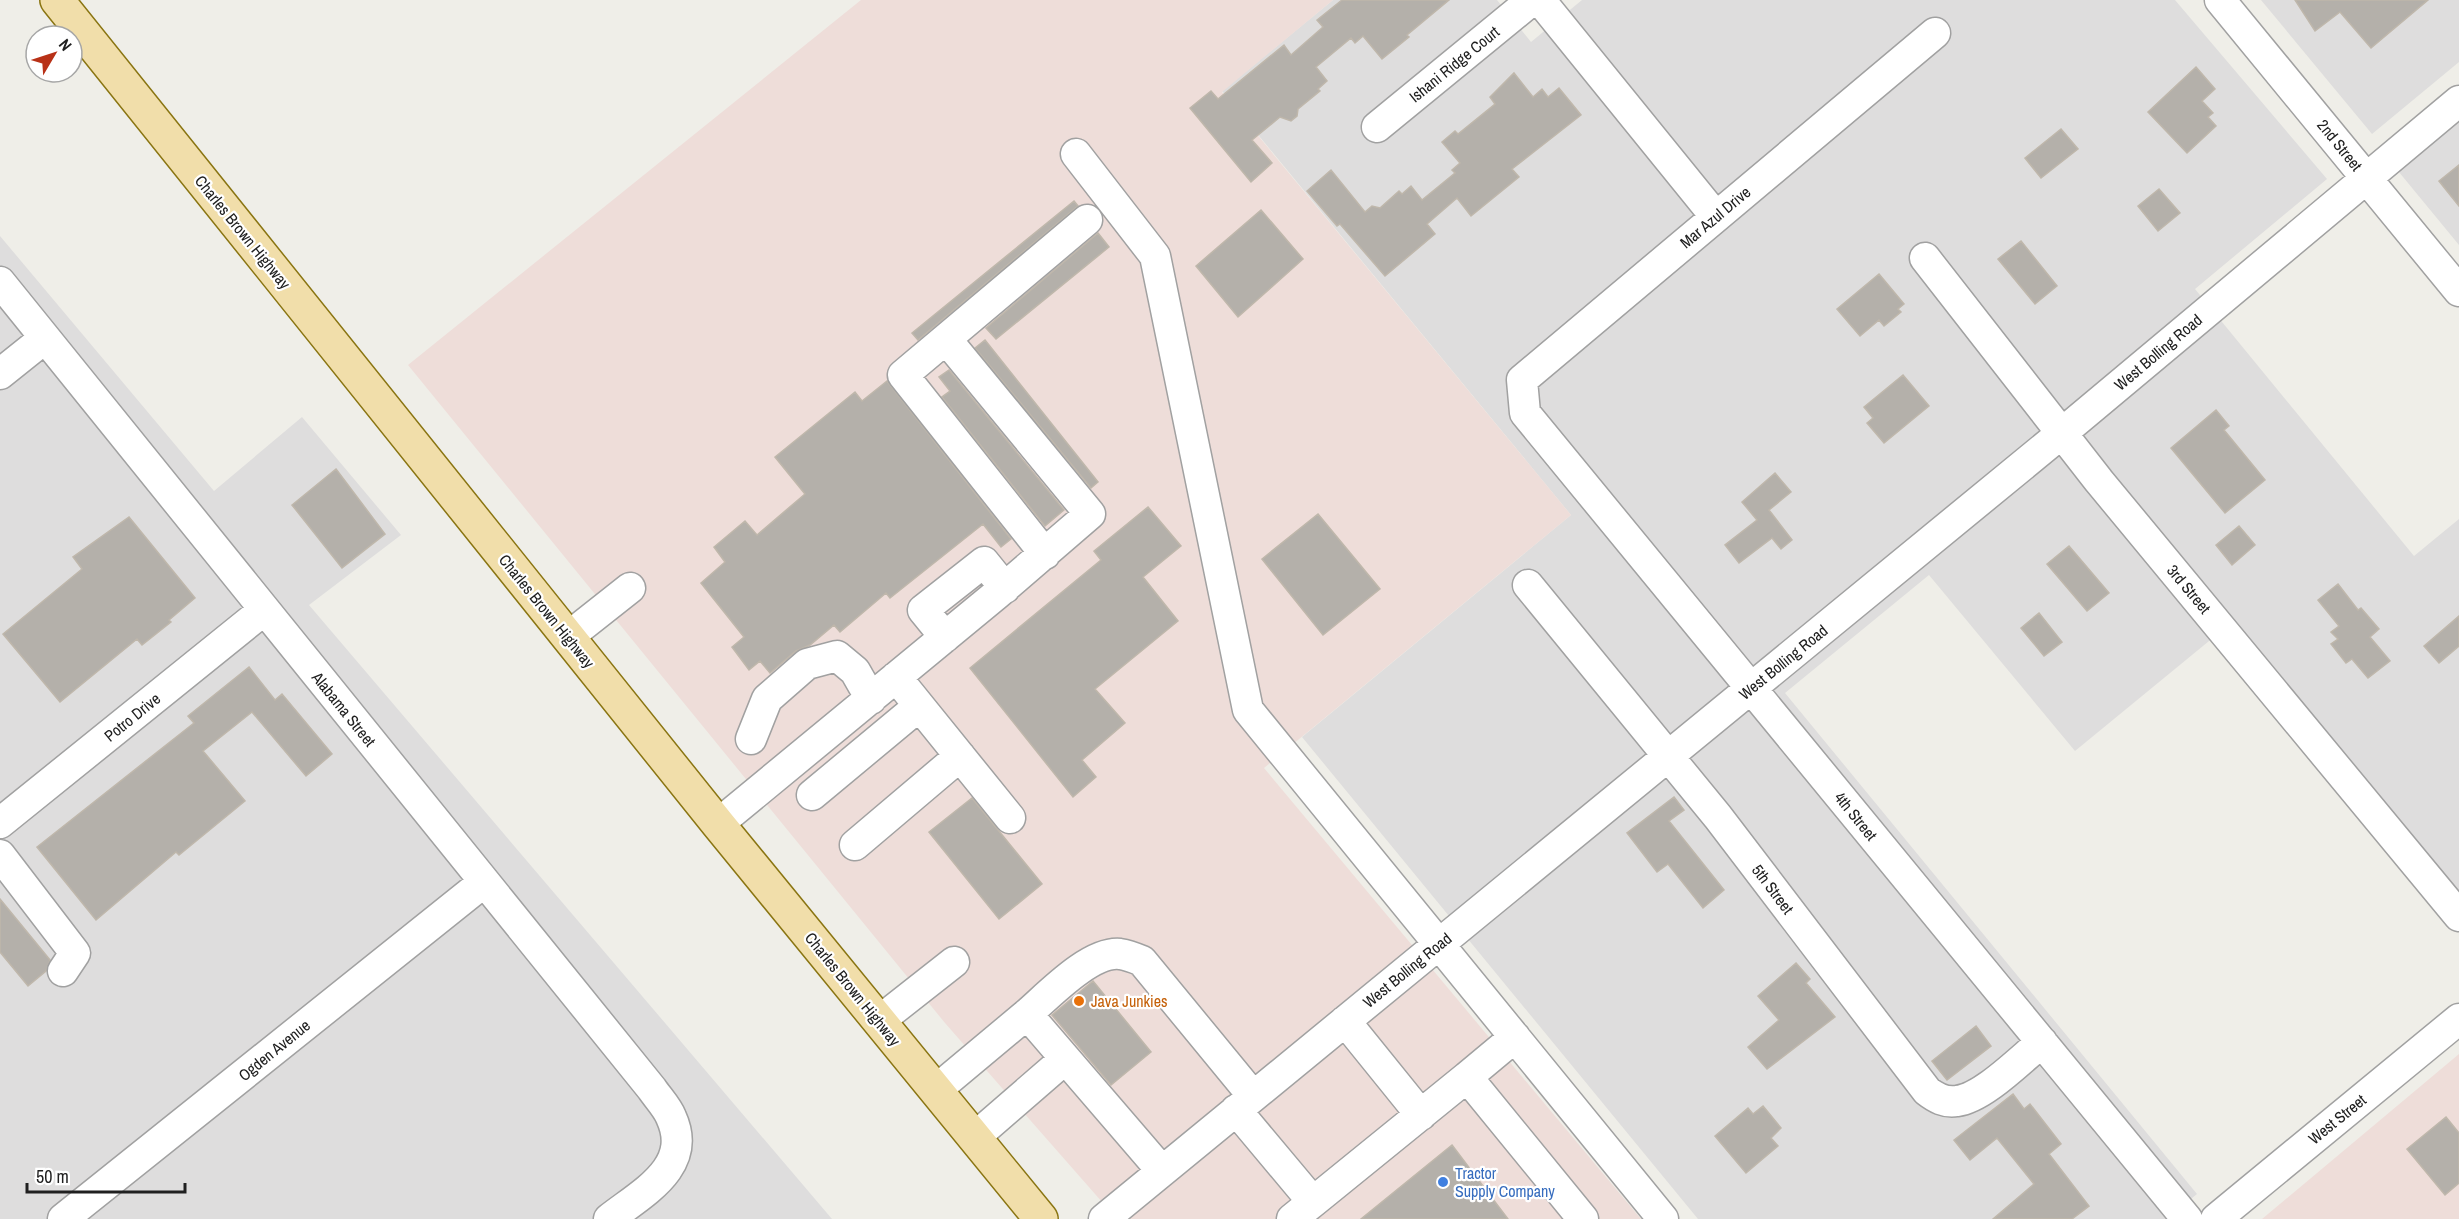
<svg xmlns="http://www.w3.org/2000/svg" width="2459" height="1219" font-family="'Archivo Narrow',sans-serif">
<rect width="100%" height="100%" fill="#efeee8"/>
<path fill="#dedddd" d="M1333,0H1497L1531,42L1582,0H2175L2327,179L2195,289L2414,556L2459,519V900L2231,623L2075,751L1929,575L1785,693L2197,1194L2166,1219H1698L1302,737L1571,515L1222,91Z
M2261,0H2459V62L2372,134Z
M2459,113V245L2394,166Z
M0,236L214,491L302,417L401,535L309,605L832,1219H0Z"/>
<path fill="#eeddd9" d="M861,0H1333L1222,92L1571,515L1264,768L1641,1219H1117L945,1023L408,365Z
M2459,1054V1219H2262Z"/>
<path fill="#b4b0aa" stroke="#bfb7ab" stroke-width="1.5" d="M1342,0H1449L1407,35L1409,37L1382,59L1363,36L1355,43L1351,38L1316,67L1327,81L1318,89L1320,91L1298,109L1297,116L1291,121L1280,117L1252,140L1272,163L1251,182L1190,108L1211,91L1218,99L1284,45L1291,55L1323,27L1317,20Z
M2295,0H2428L2371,48L2340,12L2315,31Z
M2196,67L2215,89L2202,101L2213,113L2208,117L2216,126L2187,153L2148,112Z
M1514,73L1533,97L1542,89L1548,97L1559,88L1581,115L1512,169L1519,177L1471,216L1457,198L1427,224L1435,234L1385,276L1340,224L1337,226L1307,191L1331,170L1365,212L1372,206L1380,208L1399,191L1402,194L1411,186L1422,200L1455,173L1452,170L1460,163L1442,142L1455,131L1458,134L1495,104L1490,97Z
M2061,129L2078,149L2041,178L2025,158Z
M2459,165V206L2439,181Z
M2159,189L2180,213L2158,231L2138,206Z
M1074,201L1078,206L918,340L912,333Z
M1261,210L1303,259L1238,317L1196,266Z
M1098,233L1109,247L996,339L986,328Z
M2021,241L2057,286L2035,304L1998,259Z
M1879,274L1904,304L1898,309L1901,312L1884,326L1879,320L1860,336L1837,309Z
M985,340L1098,482L1091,488L975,348Z
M949,370L1064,510L1045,526L942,397L950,391L939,377Z
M1903,375L1929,406L1884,443L1867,423L1873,418L1864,407Z
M887,381L1011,539L1001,547L983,524L890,598L886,593L840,632L834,625L810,645L796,651L770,673L760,661L749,670L732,647L744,637L701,583L725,562L714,547L745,521L757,535L805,494L775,457L855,392L862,401Z
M2216,410L2229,426L2224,430L2265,480L2225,513L2171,448Z
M336,469L385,534L342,568L292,505Z
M1775,473L1791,492L1769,510L1792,540L1781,549L1772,538L1739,563L1725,545L1757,520L1742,502Z
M1148,507L1181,546L1143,577L1178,621L1095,689L1125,723L1082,760L1096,777L1073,797L970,668L1101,560L1094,551Z
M1318,514L1380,589L1323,635L1262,559Z
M129,517L195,598L169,620L171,622L142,645L137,639L60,702L3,634L82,569L73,557Z
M2239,526L2255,545L2232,565L2216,545Z
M2069,546L2109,593L2087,611L2047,564Z
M2338,584L2358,610L2361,608L2379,629L2370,637L2390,661L2368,678L2352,659L2346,663L2331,644L2338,639L2331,632L2339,626L2318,600Z
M2039,613L2062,642L2044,656L2021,628Z
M2459,616V646L2439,663L2424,646Z
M249,667L275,700L282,694L332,754L306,776L252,712L203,751L245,801L179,855L176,852L96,920L37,847L194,723L188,716Z
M1674,797L1684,810L1669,821L1724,890L1703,908L1668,864L1657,872L1627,833Z
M972,798L1042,884L999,919L929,832Z
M0,899L50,960L46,971L28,986L0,952Z
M1796,963L1810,979L1806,983L1835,1017L1767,1069L1748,1047L1779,1020L1758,996Z
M1093,981L1151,1052L1111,1085L1052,1015Z
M1976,1026L1991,1046L1947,1080L1932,1061Z
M2013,1094L2024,1109L2030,1104L2061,1144L2049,1154L2089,1206L2072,1219H1993L2034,1184L1997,1138L1970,1160L1954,1140Z
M1763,1106L1781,1128L1771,1138L1778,1146L1746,1173L1715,1136L1748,1108L1753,1114Z
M2446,1117L2459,1133V1183L2445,1195L2407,1149Z
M1452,1145L1508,1219H1361Z"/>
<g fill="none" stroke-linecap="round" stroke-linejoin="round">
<defs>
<path id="minor" d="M1540,0L1716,217
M2220,0L2459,291
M1935,33L1522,380L1525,413L2187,1219
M1377,127L1532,0
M1076,154L1155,256L1248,710L1663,1219
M1925,258L2099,481L2459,916
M0,282L652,1089C658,1098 667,1107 671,1117C694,1167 642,1193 609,1219
M0,374L45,338
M1045,554L903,375L1087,220
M1528,585L1718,817L1927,1091C1936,1098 1945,1103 1957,1101C1983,1098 2021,1059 2042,1042
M568,637L630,588
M945,637L923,610L984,562L1005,588
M896,677L1010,818
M751,739L767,699L807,664L837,656L855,671L871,699
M812,795L919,706
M0,823L264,610
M718,824L997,594L1090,514L946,339
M855,845L960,756
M0,855L75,953L63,971
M1027,1014C1048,996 1090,951 1120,954C1127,955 1135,958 1142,961L1253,1096
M879,1021L954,962
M1345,1021L1421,1115
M1515,1037L1467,1077L1583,1219
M936,1090L1027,1014L1162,1171
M1236,1110L1313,1202L1292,1219
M975,1137L1065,1059
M1313,1202L1467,1077
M63,1219L484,882
M1104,1219L2062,433L2459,101
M2216,1219L2459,1019"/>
<path id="major" d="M57,0L718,824L1041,1219"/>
</defs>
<use href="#minor" stroke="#a1a1a1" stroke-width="33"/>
<use href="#major" stroke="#8a7512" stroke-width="36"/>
<use href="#minor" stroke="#fff" stroke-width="30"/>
<use href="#major" stroke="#f1deaa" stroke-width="33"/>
</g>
<circle fill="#e8710a" stroke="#fff" stroke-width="2" cx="1079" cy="1001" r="6"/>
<circle fill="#3f7fe0" stroke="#fff" stroke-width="2" cx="1443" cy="1182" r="6"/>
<g text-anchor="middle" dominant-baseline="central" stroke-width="4.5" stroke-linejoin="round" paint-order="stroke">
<g font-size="16" fill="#202020" stroke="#fff">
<text transform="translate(1454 64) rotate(-39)">Ishani Ridge Court</text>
<text transform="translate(2340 145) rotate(51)">2nd Street</text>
<text transform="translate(1715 217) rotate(-40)">Mar Azul Drive</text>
<text transform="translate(243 232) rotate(51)">Charles Brown Highway</text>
<text transform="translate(2158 352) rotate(-40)">West Bolling Road</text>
<text transform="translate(2189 589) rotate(50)">3rd Street</text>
<text transform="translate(547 611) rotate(51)">Charles Brown Highway</text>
<text transform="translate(1783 662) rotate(-39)">West Bolling Road</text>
<text transform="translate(344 709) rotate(51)">Alabama Street</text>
<text transform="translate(132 717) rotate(-39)">Potro Drive</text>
<text transform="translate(1856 816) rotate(51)">4th Street</text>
<text transform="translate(1773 889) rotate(53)">5th Street</text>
<text transform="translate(1407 970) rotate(-39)">West Bolling Road</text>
<text transform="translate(853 989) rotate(51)">Charles Brown Highway</text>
<text transform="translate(274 1050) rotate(-39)">Ogden Avenue</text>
<text transform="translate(2337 1119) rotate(-39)">West Street</text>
</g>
<g font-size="16" fill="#c56008" stroke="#fff" text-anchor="start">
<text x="1091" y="1001">Java Junkies</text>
</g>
<g font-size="16" fill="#366cbe" stroke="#fff" text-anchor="start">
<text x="1455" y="1173">Tractor<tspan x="1455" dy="18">Supply Company</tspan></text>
</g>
</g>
<g transform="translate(54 54) rotate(51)"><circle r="28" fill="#ffffff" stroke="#a6a6a6" stroke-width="1.5"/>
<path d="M0-4.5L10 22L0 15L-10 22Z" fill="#b83117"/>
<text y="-9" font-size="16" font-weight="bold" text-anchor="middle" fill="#202020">N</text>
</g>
<path d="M27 1183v9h158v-9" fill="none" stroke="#202020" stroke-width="3"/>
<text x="36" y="1183" font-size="18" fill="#202020" stroke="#ffffff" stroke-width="4.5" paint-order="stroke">50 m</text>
</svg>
